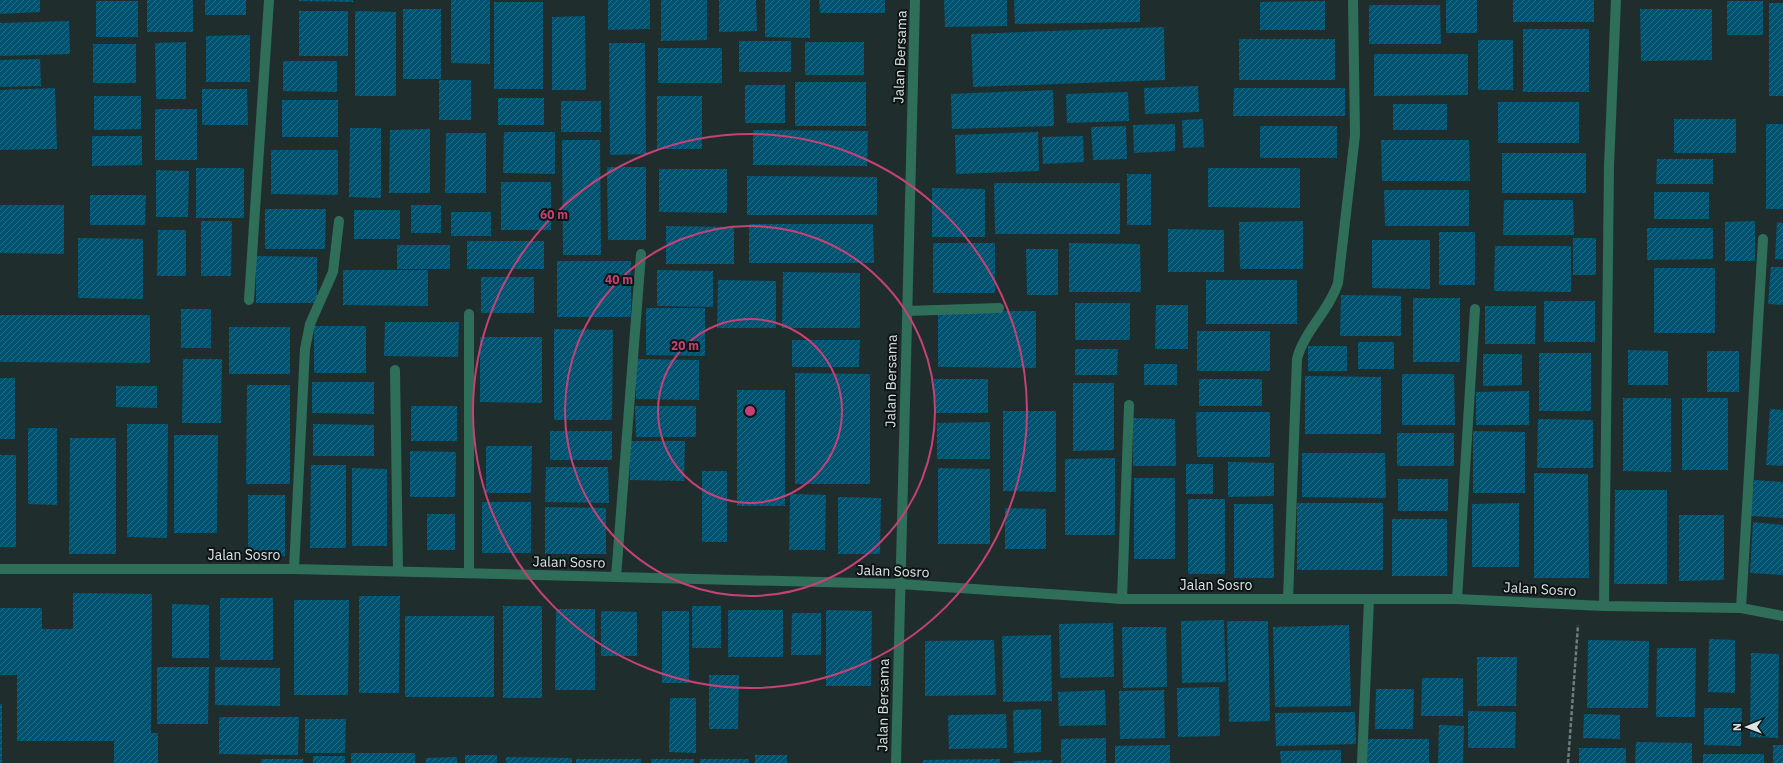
<svg xmlns="http://www.w3.org/2000/svg" width="1783" height="763" font-family="'IBM Plex Sans',sans-serif">
<defs>
<pattern id="building-hatch" width="6" height="6" patternUnits="userSpaceOnUse"><rect width="6" height="6" fill="#005370"/><path d="M-1 1l2-2M0 6l6-6M5 7l2-2" fill="none" stroke="#256c84"/></pattern>
</defs>
<rect width="100%" height="100%" fill="#202d2d"/>
<path fill="url(#building-hatch)" d="M0,0H40V12L0,14Z
M147,0H193V32H147Z
M205,0H246V15H205Z
M299,0H353V2L299,1Z
M451,0H490V64L451,63Z
M608,0H650V29L608,30Z
M661,0H707V40L661,41Z
M719,0H756L757,31L719,32Z
M765,0H810V38L765,37Z
M819,0H885V13H820Z
M944,0H1007V26L945,27Z
M1014,0H1140V22L1015,24Z
M1446,0H1477V33H1446Z
M1513,0H1594V22H1513Z
M96,1H138V37H96Z
M1325,1V30H1260V2Z
M1727,1H1763V35H1727Z
M494,2H543V89H494Z
M1769,3H1783V96H1769Z
M1369,5H1440L1441,44H1369Z
M403,9H441V79H403Z
M1640,9H1712V60L1641,61Z
M299,11H348V56H299Z
M355,11L396,12V96H355Z
M585,16L586,90H552V17Z
M69,21L70,54L0,56V23Z
M1164,27L1165,80L973,87L971,34Z
M1523,29H1589V92H1523Z
M250,35V82H206V36Z
M1239,39H1335V80H1239Z
M1478,40H1513V90H1478Z
M739,41H791V72H739Z
M186,42V99H156L155,43Z
M805,42H864V75H805Z
M609,43H645L646,154L610,155Z
M93,44H136V83H93Z
M658,48H722V83H658Z
M1374,54H1468V95L1374,96Z
M40,59L41,86L0,87V60Z
M283,61H337V92L283,91Z
M439,80H471V120H439Z
M795,82H866V126H795Z
M745,85H785V123H745Z
M1198,86L1199,112L1145,114L1144,88Z
M55,88L57,149L0,150V90Z
M1234,88H1345V116H1233Z
M202,89H247L248,125H202Z
M1053,90L1054,126L952,129L951,94Z
M1128,92L1129,121L1067,123L1066,94Z
M94,96H141V129L94,130Z
M657,96H702V149H657Z
M498,98H544V125H498Z
M282,100H338V137H282Z
M561,101H601V132H561Z
M1498,102H1579V143H1498Z
M1393,104H1447V130H1393Z
M155,109H197V160H155Z
M1203,119L1204,147L1183,148L1182,120Z
M1674,119H1736V153H1674Z
M1175,124V151L1134,153L1133,125Z
M1766,124H1783V209H1766Z
M1126,126L1127,159L1093,160L1091,127Z
M1260,126H1337V158H1260Z
M350,128H381V198L349,197Z
M430,129V193H389L390,130Z
M753,130L868,131L867,166L753,165Z
M504,132H555V174L503,173Z
M1038,132L1039,171L956,174L955,135Z
M446,133H486V193H445Z
M92,136H142V165L92,166Z
M1083,136L1084,162L1043,164L1042,137Z
M562,140H600L601,255H563Z
M1381,140H1469L1470,181H1382Z
M271,150H338V195L271,194Z
M1502,153H1586V193H1502Z
M1657,159H1713V184H1656Z
M607,167H646V240H608Z
M196,168H244V218H196Z
M1208,168H1300V208L1208,207Z
M659,169H727V213L659,212Z
M156,170L189,171L188,217H156Z
M1127,174H1151V225H1127Z
M747,176L877,177V215H747Z
M501,182H551V230H501Z
M994,183H1120V234H995Z
M932,188L985,189V237H932Z
M1384,190H1469V226H1385Z
M1654,192H1709V219H1654Z
M90,195H146L145,225H90Z
M1504,200H1573L1574,235H1503Z
M0,205H64V254L0,253Z
M411,205H441V233H411Z
M265,209H326L325,249H265Z
M354,210H400V239H354Z
M451,212H491V236H451Z
M201,221H232L231,276H201Z
M1303,221V269H1240L1239,222Z
M1755,221V261H1725V222Z
M1777,222L1783,223V259H1775Z
M749,224H873L874,263H749Z
M666,226L734,227V264H666Z
M1647,228H1713V259L1647,260Z
M1168,229L1224,230V272H1168Z
M158,230H186V276H157Z
M1439,232H1475V285H1439Z
M78,238L143,239V299L78,298Z
M1573,238H1596V275H1573Z
M1372,240H1430V289L1372,288Z
M467,241H544V269H467Z
M933,243H995V293H933Z
M1069,243L1140,244L1141,292H1069Z
M397,245H450V269H397Z
M1495,246H1571V292L1494,291Z
M1026,249H1058V295H1027Z
M256,256L317,257V303H256Z
M557,261H631V317H557Z
M1771,267H1783V305L1768,304Z
M1654,268H1715V333H1654Z
M343,270H428V306L343,305Z
M657,270L713,271V307L657,306Z
M783,272L860,273V328H782Z
M481,277H534V313H481Z
M718,280L776,281V328H717Z
M1206,280H1297V324H1206Z
M1341,295L1401,296V336H1340Z
M1413,298H1460V362H1413Z
M1544,301H1595V342H1544Z
M1075,303H1130V340H1075Z
M1156,305H1188V349H1155Z
M1485,306H1536L1535,344H1485Z
M646,308H705V356L646,355Z
M181,309H211V348H181Z
M938,311H1036V368L938,367Z
M0,315H150V363L0,362Z
M385,322H459L458,357L384,356Z
M314,326H366V373H314Z
M229,327H290V374H229Z
M554,329L613,330L612,420H554Z
M1197,331H1270V371H1197Z
M480,337H542V403L480,402Z
M792,340H860L859,367H792Z
M1358,342H1394V369H1358Z
M1308,346H1347V371H1308Z
M1075,349H1118L1117,375H1075Z
M1628,350L1668,351V385H1628Z
M1707,351H1739V392H1707Z
M1539,353H1591V411H1539Z
M1483,354H1522V385L1483,386Z
M183,359H222L221,423H182Z
M636,359L699,360V400L636,399Z
M1144,364H1177V385H1144Z
M795,373L870,374V484H795Z
M1402,374H1454L1455,425H1402Z
M1305,376L1381,377V434H1305Z
M0,378H15V439H0Z
M934,379H988V413H934Z
M1199,379H1262V406H1199Z
M312,382H374V414L312,413Z
M1073,383H1114V450L1073,451Z
M247,385H290V484H246Z
M116,386H157V408L116,407Z
M737,390H785V506H737Z
M1529,391V425H1476V392Z
M1623,398H1671V472L1623,471Z
M1682,398H1728V470H1682Z
M411,406H457V441H411Z
M635,406H696V437H636Z
M1770,409L1783,410V466L1766,465Z
M1003,411H1056V492L1003,491Z
M1196,412H1270V457H1197Z
M1133,418L1175,419L1176,466H1133Z
M1538,419L1593,420V468H1537Z
M990,422V459H937V423Z
M127,424H168L167,538L127,537Z
M313,424L374,425V456H313Z
M28,428H57V505L28,504Z
M550,431H612V460H550Z
M1473,431L1525,432V493H1473Z
M1397,433H1454V466H1397Z
M174,435H218L217,533H174Z
M70,438H116V554H69Z
M630,441H685L684,481L630,480Z
M486,446H532L531,493H486Z
M410,451L456,452L455,497H410Z
M1302,453H1385L1386,498L1302,497Z
M0,455H16V547H0Z
M1115,458V535H1065V459Z
M1228,462L1274,463V496L1228,497Z
M1186,464H1213V494H1186Z
M311,465H346V548H310Z
M546,467H608L609,503L545,502Z
M352,468L387,469V546H352Z
M938,468L990,469V544H938Z
M702,471H727V542H702Z
M1534,473L1588,474L1589,578H1534Z
M1134,478H1175V559H1134Z
M1398,479H1448V511H1398Z
M1754,480L1783,482V518L1751,516Z
M1615,490H1667V584H1614Z
M790,494L826,495L825,550H789Z
M248,495H285V556H248Z
M838,497L881,498L880,554H838Z
M1188,499H1225V574H1188Z
M482,502H531V553H482Z
M1297,503H1383V570H1297Z
M1519,503V567H1472V504Z
M1234,504H1273L1274,578H1234Z
M545,507L606,508V554H545Z
M1005,508L1046,509V549H1005Z
M427,514H455V550H427Z
M1679,515H1724V580L1679,581Z
M1392,519H1447V576H1392Z
M1753,522L1783,525V575L1750,573Z
M73,593L152,594L151,733H158V763H114V741H17V675H0V608H42V629H73Z
M359,596H400L399,693H359Z
M220,598H273V660H220Z
M294,600H349L348,695H294Z
M172,604L209,605V658H172Z
M503,606H542V698H503Z
M692,606H721V648H692Z
M556,609H595V690H555Z
M728,610H783V657H728Z
M826,610L872,611L871,686H826Z
M601,611L637,612V656H601Z
M662,611H689V683H662Z
M792,613H821V655H791Z
M405,616H494V697H405Z
M1224,620L1226,682L1182,683L1181,621Z
M1227,621H1268L1270,721L1229,722Z
M1113,623L1114,677L1060,678L1059,624Z
M1349,625L1351,706L1275,707L1273,627Z
M1122,627H1166L1167,687L1123,688Z
M1051,635L1052,701L1003,702L1002,636Z
M1709,639L1735,640V693L1708,692Z
M994,640L996,695L925,696V641Z
M1588,640L1649,641L1648,708H1587Z
M1657,648H1696L1695,717H1656Z
M1751,653L1779,654L1778,738L1750,737Z
M1477,657H1517L1516,706H1477Z
M157,667H209L208,724H157Z
M215,667L280,668V706L215,705Z
M709,675H739L738,729H709Z
M1422,678H1463V716H1421Z
M1219,687L1220,736L1178,737L1177,688Z
M1376,689H1414L1413,729H1375Z
M1105,690L1106,725L1059,726L1058,692Z
M1164,690L1165,738L1120,739L1119,691Z
M670,698H696V753L669,752Z
M0,704H2V763H0Z
M1704,708H1742L1741,746L1704,745Z
M1041,709V752L1014,753L1013,710Z
M1468,711L1516,712L1515,748H1468Z
M1355,712L1356,744L1276,746L1275,713Z
M1006,714L1007,748L949,749L948,715Z
M1584,714L1620,715V739L1583,738Z
M219,717H299L298,755L219,754Z
M305,719H346L345,753H305Z
M1439,725L1464,726L1463,763H1438Z
M1106,738V763H1061V739Z
M1365,739H1429V763H1365Z
M1636,742L1692,743V763H1635Z
M1170,745V763H1115V746Z
M1773,745H1783V763H1773Z
M1579,748H1626V763H1579Z
M1341,750V763H1281L1280,751Z
M351,753H415V763H351Z
M1703,754H1764V763H1703Z
M465,755H497V763H465Z
M755,755H787V763H755Z
M313,756H345V763H313Z
M457,757V763H426V758Z
M506,757L572,758V763H506Z
M261,759H303V763H261Z
M576,759H641V763H576Z
M651,759H694V763H651Z
M700,759H749V763H700Z
M1000,759V763H923V760Z
M1052,760V763H1014V761Z"/>
<g fill="none" stroke-linecap="round" stroke-linejoin="round">
<path stroke="#717c7d" stroke-width="2.5" stroke-dasharray="4 2" stroke-linecap="butt" d="M1568,763L1578,625"/>
<path stroke="#2f6f5a" stroke-width="10" d="M249,300L269,0
M907,311L999,308
M395,370L398,571
M0,569H294L900,584L1122,599H1457L1604,606L1741,608L1783,616
M294,569L305,349L310,324L333,272L339,221
M469,573V314
M616,577L641,254
M1122,599L1129,405
M1288,599L1297,359C1304,331 1329,311 1338,283L1355,135L1353,0
M1457,599L1475,309
M1604,606L1609,166L1616,0
M1741,608L1763,239
M896,763L915,0
M1362,763L1369,599"/>
</g>
<g fill="none" stroke="#c74176" stroke-width="2">
<circle cx="750" cy="411" r="92"/>
<circle cx="750" cy="411" r="185"/>
<circle cx="750" cy="411" r="277"/>
</g>
<g text-anchor="middle" dominant-baseline="central" stroke-width="4" stroke-linejoin="round" paint-order="stroke">
<g font-size="14" fill="#dbe3e4" stroke="#0e1414">
<text transform="translate(900 57) rotate(-88)">Jalan Bersama</text>
<text transform="translate(891 381) rotate(-89)">Jalan Bersama</text>
<text x="244" y="555">Jalan Sosro</text>
<text transform="translate(569 562) rotate(1)">Jalan Sosro</text>
<text transform="translate(893 571) rotate(2)">Jalan Sosro</text>
<text x="1216" y="585">Jalan Sosro</text>
<text transform="translate(1540 589) rotate(3)">Jalan Sosro</text>
<text transform="translate(883 705) rotate(-89)">Jalan Bersama</text>
</g>
</g>
<circle cx="750" cy="411" r="6" fill="#c74176" stroke="#0e1414" stroke-width="2"/>
<g font-size="12" text-anchor="middle" font-weight="bold" fill="#c74176" stroke="#0e1414" stroke-width="4" stroke-linejoin="round" paint-order="stroke">
<text x="554" y="219">60 m</text>
<text x="619" y="284">40 m</text>
<text x="685" y="350">20 m</text>
</g>
<g transform="translate(1747 727) rotate(269)" stroke="#0e1414" stroke-width="3" paint-order="stroke">
<path d="M0-3L7 15L0 10L-7 15Z" fill="#dbe3e4"/>
<text y="-6" font-size="11" font-weight="bold" text-anchor="middle" fill="#dbe3e4">N</text>
</g>
</svg>
